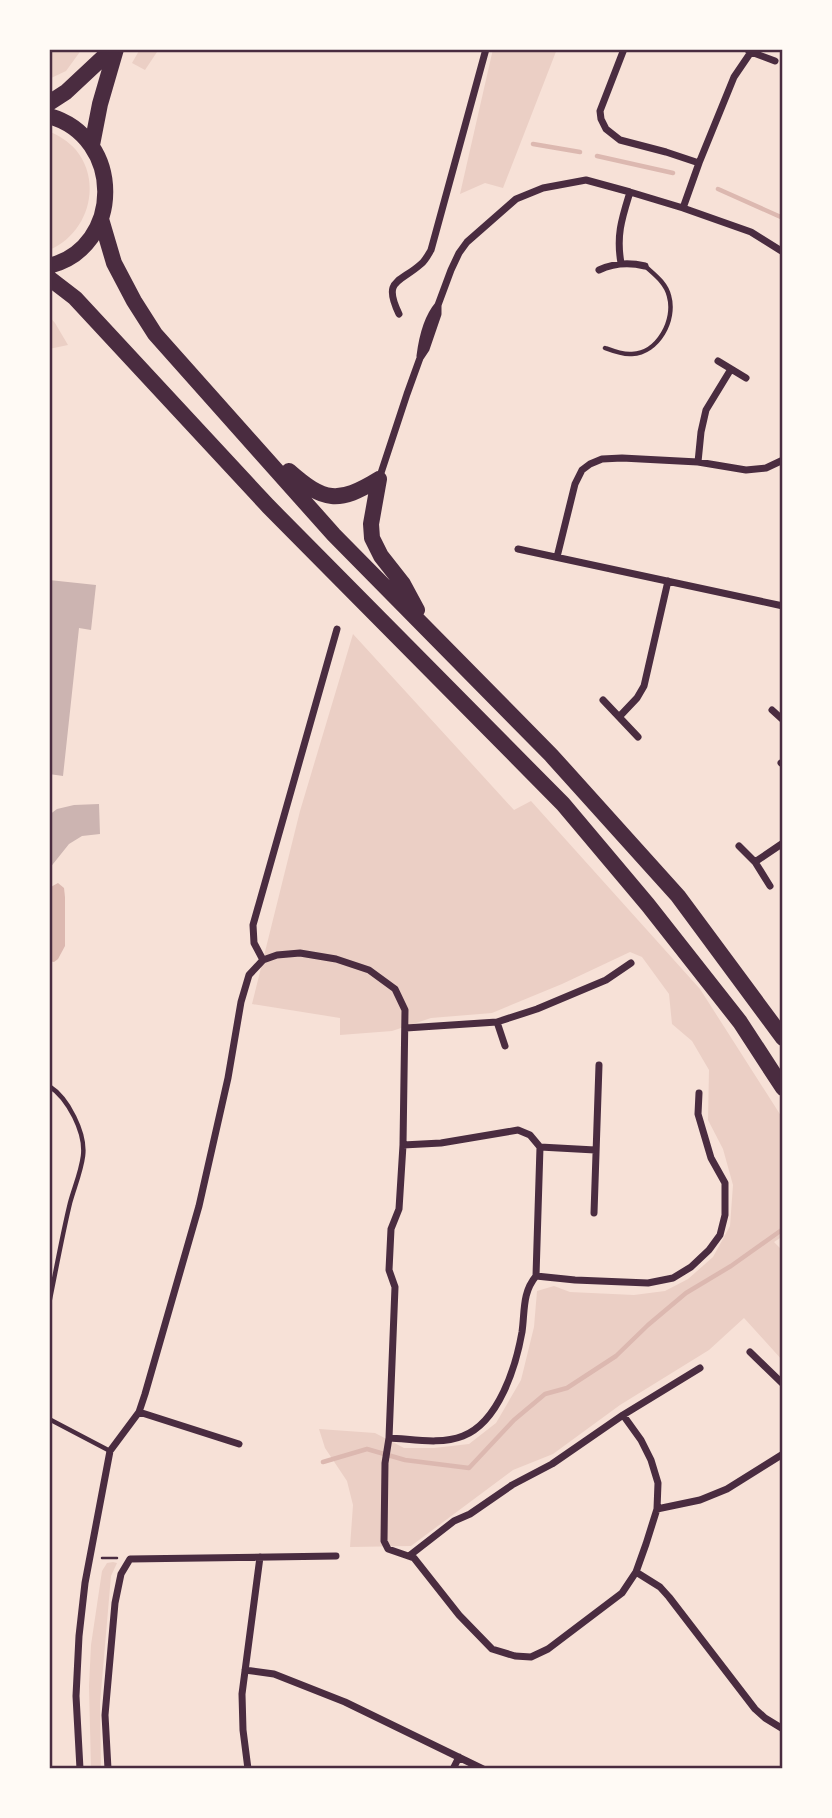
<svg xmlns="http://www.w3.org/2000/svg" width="832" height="1818" font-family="'Roboto Condensed',sans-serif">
<rect width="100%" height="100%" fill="#f7e1d7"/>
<path fill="#ebcfc5" d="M49,49H82L66,71L49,79Z
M140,49H159L145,70L132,63Z
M493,49H557L503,188L485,183L460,194Z
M49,131C59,136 68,141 76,150C103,183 88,234 49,250Z
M49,316L55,323L68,345L49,349Z
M353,634L514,810L531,801L700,989L783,1119V1236L774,1242L783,1251V1361L744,1318L709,1350L620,1405L553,1454L513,1470L411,1546L350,1547L353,1505L347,1481L325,1448L319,1429L375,1433L404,1448H434L469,1444L496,1423L521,1380L534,1327L537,1291L554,1286L570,1292L634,1295L665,1291L688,1279L713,1257L730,1226L733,1185L723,1149L708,1120L709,1070L692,1041L672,1024L669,994L642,957L630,952L562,984L492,1013L431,1018L392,1031L340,1035V1018L252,1004L300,811Z
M113,1562L117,1563L111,1576L100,1703L101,1769H91L89,1686L91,1645L102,1571L107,1563Z"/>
<path fill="#dcb8b0" d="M58,883L64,888L65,897V946L58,959L54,962L49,961V888Z"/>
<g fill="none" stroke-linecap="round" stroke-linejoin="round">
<path stroke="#dcb8b0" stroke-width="4.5" d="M533,144L580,152
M597,156L673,173
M718,189L783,218
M323,1462L367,1449L405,1460L469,1468L514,1420L545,1394L567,1388L616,1356L648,1325L686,1293L731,1266L783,1229"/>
</g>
<path fill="#ccb4b1" d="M49,580L96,585L91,630L79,628L63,776L49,774Z
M99,804L100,834L82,836L69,844L49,869V815L57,809L74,805Z"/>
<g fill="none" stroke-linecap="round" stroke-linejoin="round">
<path stroke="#4a2c40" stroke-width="2.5" d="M102,1558H117"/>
<path stroke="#4a2c40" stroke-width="4.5" d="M605,348C613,351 623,355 632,354C658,353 676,320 669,296C666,283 655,275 645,266
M49,1086C68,1098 86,1133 83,1156C81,1172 74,1188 70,1203C62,1236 56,1270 49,1304
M49,1419L110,1451"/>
<path stroke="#4a2c40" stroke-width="7" d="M624,49L600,111L601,119L606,129L620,140L666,152L699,163
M748,50L751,52L775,61
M683,208L699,163L734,77L751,52
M621,263C616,235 622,218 630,192
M599,270C614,263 628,262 645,266
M399,314C382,279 400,283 421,264C425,261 428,255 431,250L486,49
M420,356C422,340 427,318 438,305
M718,361L746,378
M698,462L701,432L706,410L731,369
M379,479L407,394L420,358L426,349L438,314V305L451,270L459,253L467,242L516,199L543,188L586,180L630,192L683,208L751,232L783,252
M518,549L783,606
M557,557L575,484L582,470L590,464L602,459L622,458L698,462L746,470L766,468L783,460
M603,700L638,737
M772,710L783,720
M619,717L637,698L644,686L668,581
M781,763L783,762
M739,846L755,862L770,886
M755,862L783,843
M263,960L277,955L300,953L336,959L369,970L395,989L405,1010L403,1145L399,1209L391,1229L389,1270L395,1287L389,1438L385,1463L384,1541L388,1549L414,1558L459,1615L492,1649L515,1656L531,1657L548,1649L622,1593L636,1572L646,1544L657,1509L658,1483L651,1460L641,1440L623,1415
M497,1022L505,1046
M406,1028L497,1022L537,1009L606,980L631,963
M403,1145L441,1143L518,1130L530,1135L540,1147L595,1150
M594,1213L599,1065
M536,1276L575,1280L648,1283L673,1278L691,1267L709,1250L720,1235L725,1215V1183L711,1158L698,1114L699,1093
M536,1276L540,1147
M750,1352L783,1384
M139,1412L239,1444
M389,1438C413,1439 440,1445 463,1436C499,1422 516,1366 522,1332C525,1311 522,1293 536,1276
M657,1509L700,1500L727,1489L783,1454
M409,1556L454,1521L470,1514L512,1485L552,1464L623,1415L700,1368
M636,1572L660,1587L669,1597L755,1709L765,1718L783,1729
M245,1670L274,1674L345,1702L483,1769
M80,1769L76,1696L79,1636L85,1583L110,1451L139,1412L145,1394L199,1206L228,1078L241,1002L249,975L263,960L254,943L253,925L337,629
M108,1769L105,1715L115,1603L121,1574L130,1559L336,1556
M248,1769L243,1730L242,1694L260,1557
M453,1769L459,1757"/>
<path stroke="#4a2c40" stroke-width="16" d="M49,103L66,92L112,49
M49,116C124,137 124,247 49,266
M92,145L100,104L116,49
M101,219L114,263L134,301L155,334L334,535L551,755L678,896L783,1038
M49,278L75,298L268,506L563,804L648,905L740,1022L783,1088
M289,471C324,502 338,504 379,479
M379,479L371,524L372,538L381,556L403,584L417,610"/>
</g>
<rect width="832" height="1818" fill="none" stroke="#fffaf5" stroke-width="102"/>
<rect x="51" y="51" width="730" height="1716" fill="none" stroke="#4a2c40" stroke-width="2.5"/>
</svg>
